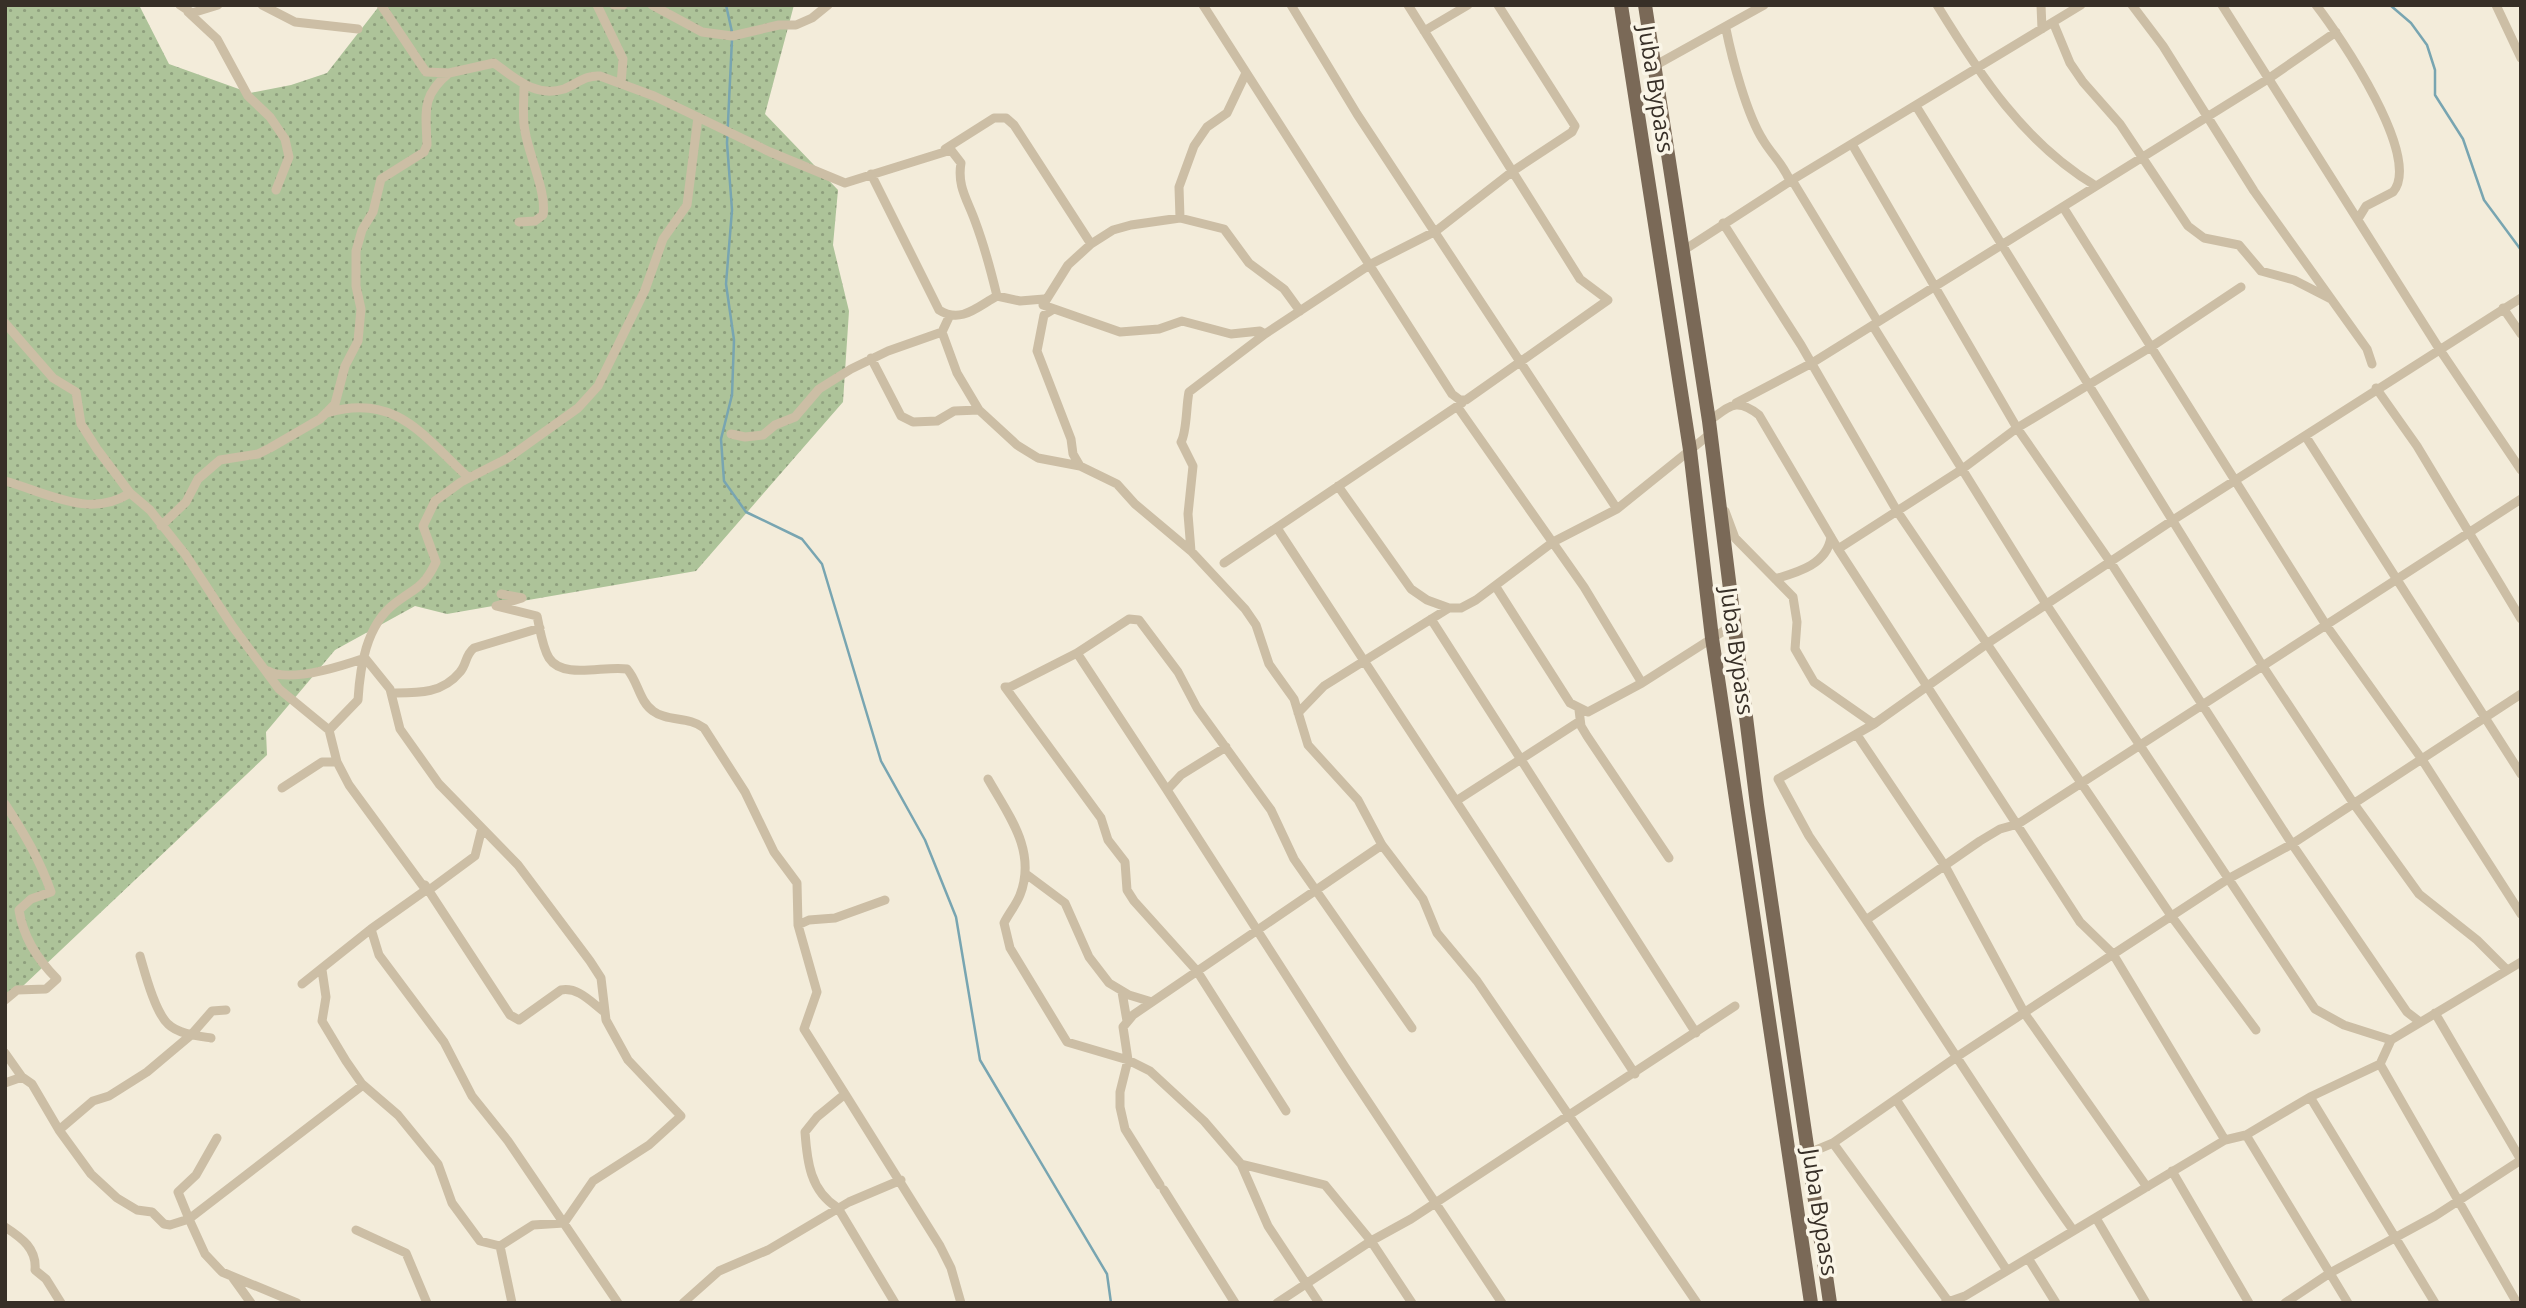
<svg xmlns="http://www.w3.org/2000/svg" width="2526" height="1308" font-family="'Open Sans',sans-serif">
<defs>
<pattern id="grass-dots" width="8" height="8" patternUnits="userSpaceOnUse" patternTransform="scale(1.75)"><rect width="8" height="8" fill="#adc399"/><path d="M2 2h.1M6 6h.1" fill="none" stroke="#8e9f7d" stroke-width="1.8" stroke-linecap="round"/></pattern>
</defs>
<rect width="100%" height="100%" fill="#f3ecda"/>
<path fill="url(#grass-dots)" d="M5,5H139L169,64L250,93L291,85L327,73L380,5H794L765,114L838,190L833,245L849,311L843,402L696,571L447,614L415,606L335,650L266,732L267,755L5,1003Z"/>
<g fill="none" stroke-linecap="round" stroke-linejoin="round">
<path stroke="#78a5b1" stroke-width="2.5" d="M726,5L732,32
M2390,5L2411,23L2427,45L2435,70V95L2463,139L2484,200L2521,250
M732,39L727,143L732,210L726,284L734,340L732,395L721,439L724,481L746,512L802,539L822,564L881,761L925,840L956,917L980,1060L1107,1274L1111,1303"/>
<path stroke="#ccbea5" stroke-width="9" d="M180,5L192,13L218,5
M262,5L295,22L358,29
M381,5L426,72L449,73L494,63C515,78 535,98 564,89C577,84 585,75 600,76L654,96L770,152L845,183L951,150L961,163C957,186 967,199 975,221C984,245 991,271 997,296
M597,5L623,59L621,84
M614,5H623
M652,5L702,32L732,36L779,25H796L812,18L828,5
M1203,5L1452,394L1460,400H1466L1608,300L1580,279L1408,5
M1291,5L1357,114L1617,509
M1937,5C1980,75 2024,143 2096,186
M2041,5L2042,29
M2132,5L2163,46L2254,191L2367,349L2372,364
M2222,5L2440,350L2521,470
M2316,5C2340,36 2423,158 2393,192L2366,206L2358,219
M2496,5L2521,58
M188,12L217,39L248,96L270,117L285,139L289,157L276,190
M2053,22L2070,63L2083,82L2120,124L2188,226L2204,238L2239,245L2261,271L2294,280L2331,299
M1726,29C1732,59 1747,115 1763,140C1772,155 1783,164 1790,181
M1424,31L1468,5
M1656,65L1764,5
M1916,106L2262,665L2354,804L2419,894L2477,940L2507,970
M1853,146L2017,428L2111,563L2292,844L2407,1012L2420,1022
M945,149L994,118H1006L1014,125L1091,244
M871,174L939,310C961,324 977,307 997,296L1020,301L1044,299
M1792,180L1878,322
M2063,207L2326,625L2421,758L2521,914
M1180,218L1179,187L1194,146L1207,127L1227,113L1246,73
M519,222L535,221L543,215C547,193 529,156 525,131C522,117 524,101 524,87
M1723,223L1801,345L1897,511L2172,917L2256,1030
M1681,252L1792,180L2081,5
M2521,298L2173,520L1988,643L1874,724L1778,779L1809,836L1866,920L1980,841L2000,829L2018,824L2521,499
M2503,308L2521,334
M1054,309L1044,315L1037,351L1071,439L1073,454L1080,466
M5,323L53,378L76,392L81,424L97,449L130,493L150,510L185,554L233,627L279,689L329,730L337,762L349,785L426,890L371,929L379,955L444,1042L472,1096L508,1141L618,1303
M1873,326L2046,604L2315,1009L2344,1025L2391,1040
M942,332L957,373L979,410L1017,445L1038,458L1080,466L1117,484L1135,504L1191,551L1245,609L1256,625L1269,664L1294,699L1308,745L1358,800L1382,845L1423,899L1437,933L1477,981L1697,1303
M1265,334L1260,331L1231,334L1182,321L1159,329L1120,332L1043,305L1068,265L1091,244L1113,230L1131,225L1180,218L1224,229L1249,263L1284,289L1300,311
M871,358L901,416L913,422L937,421L954,411L979,410
M2376,388L2417,446L2521,619
M1736,403L1812,363L2268,79L2336,32
M1459,409L1584,587L1642,683
M327,413C396,392 423,436 469,478
M1709,421C1730,406 1736,397 1759,415L1838,549L2080,922L2113,954L2225,1140
M731,434L745,437L763,435L775,425L795,417L819,389L851,369L888,351L942,332L949,317
M2306,437L2521,774
M5,481C48,493 90,519 130,493
M1338,486L1411,589L1427,600L1449,608H1461L1476,600L1553,542L1617,509L1710,434
M1725,511L1735,538L1793,597L1797,622L1795,649L1814,682L1874,724
M161,526L186,502L198,479L220,460L258,454L270,448L320,419L335,404L345,366L358,341L361,309L356,286V251L362,230L373,212L381,179L424,152L427,145C426,111 421,96 449,73
M1277,528L1635,1074
M1838,549L1961,470L2017,428L2151,347L2241,287
M1191,551L1188,514L1193,466L1181,442C1187,432 1186,406 1189,392L1265,334L1371,264L1436,231L1513,171L1572,132L1575,126L1498,5
M1224,563L1462,403
M1775,579C1799,572 1827,564 1831,537
M1496,587L1570,703L1588,712L1642,683L1733,625
M501,594L522,598L496,606L537,616C540,629 542,646 549,658C563,680 605,665 627,669C638,681 639,701 653,711C667,722 689,716 704,728L745,792L774,852L797,883L798,925L817,992L804,1029L845,1094L817,1117L805,1132C807,1161 810,1191 838,1208L895,1303
M1431,619L1696,1033
M1077,653L1167,790
M268,671C290,683 342,666 365,658L390,689L400,729L439,784L518,865L590,961L601,978L606,1020L628,1060L681,1116L649,1145L593,1181L564,1223L533,1225L500,1246L512,1303
M392,693C418,693 442,694 460,672C467,664 465,655 474,648L540,628
M1579,710L1581,726L1587,736L1669,858
M1298,713L1324,686L1449,608
M329,730L358,700C360,667 366,626 394,604C416,587 423,589 436,562L423,526L435,501L461,482L508,458L578,408L598,386L645,290L663,239L687,205L698,117
M1857,735L1945,866L2025,1014L2147,1187
M1226,747L1181,775L1167,790L1345,1067L1502,1303
M988,779C1009,816 1037,851 1020,895C1016,905 1009,913 1004,923L1010,948L1067,1042L1128,1060L1150,1071L1204,1121L1241,1164L1325,1185L1371,1241L1411,1219L1735,1006
M282,788L322,762H337
M1456,801L1580,721
M5,804C24,833 40,860 51,892L31,899L19,910C23,937 38,960 57,979L46,989L17,990L5,1000
M1026,874L1065,903L1089,957L1109,983L1129,995L1152,1002
M425,885L510,1015L519,1020L561,990C578,987 590,1001 603,1011
M429,890L475,856L482,828
M1866,920C1936,1023 2001,1129 2073,1230
M798,925L809,920L835,918L885,900
M140,956C145,973 155,1012 168,1024C178,1034 198,1036 211,1038
M322,970L326,997L322,1021L346,1061L362,1084L398,1115L438,1164L452,1203L480,1241L500,1246
M302,984L371,929
M1122,992L1127,1021
M2435,1013L2521,1160
M5,1053L22,1077L32,1084L59,1130L91,1174L117,1198L137,1210L152,1212L164,1224L170,1225L189,1219L205,1254L222,1272L297,1303
M2380,1064L2517,1303
M5,1083L22,1077
M845,1094L940,1246L951,1268L961,1303
M2310,1097L2435,1303
M1897,1101L2006,1269
M1286,1111L1197,971L1134,901L1127,890L1125,862L1108,840L1101,818L1005,687H1010L1077,653L1129,619L1139,620L1178,672L1197,708L1271,810L1294,859L1412,1028
M59,1130L93,1101L109,1096L147,1072L191,1035L212,1011L226,1010
M2246,1135L2348,1303
M217,1138L196,1175L178,1192L189,1219L363,1085
M1833,1143L1948,1301
M1809,1153L1833,1143L1958,1056L2228,879L2292,844L2521,694
M1241,1164L1268,1226L1319,1303
M2172,1171L2249,1303
M1160,1185L1125,1129L1120,1107V1092L1128,1060L1123,1027L1133,1015L1382,845
M1164,1190L1235,1303
M2096,1218L2146,1303
M5,1227C22,1238 37,1249 35,1270L46,1279L61,1303
M356,1230L406,1253L427,1303
M2028,1258L2056,1303
M233,1278L251,1303
M683,1303L719,1271L768,1250L849,1202L901,1180
M1277,1303L1371,1241L1412,1303
M1945,1303L1965,1296L2225,1140L2246,1135L2310,1097L2380,1064L2391,1040L2521,962
M2285,1303L2330,1273L2435,1216L2521,1160"/>
<path stroke="#7a6957" stroke-width="14" d="M1621,5L1690,450L1712,638L1811,1303
M1645,5L1709,421L1757,805L1830,1303"/>
</g>
<g text-anchor="middle" dominant-baseline="central" stroke-width="7" stroke-linejoin="round" paint-order="stroke">
<g font-size="23" fill="#372f27" stroke="#faf5e7">
<text transform="translate(1657 89) rotate(81)">Juba Bypass</text>
<text transform="translate(1738 651) rotate(82)">Juba Bypass</text>
<text transform="translate(1821 1212) rotate(81)">Juba Bypass</text>
</g>
</g>
<rect width="2526" height="1308" fill="none" stroke="#372f27" stroke-width="14"/>
</svg>
